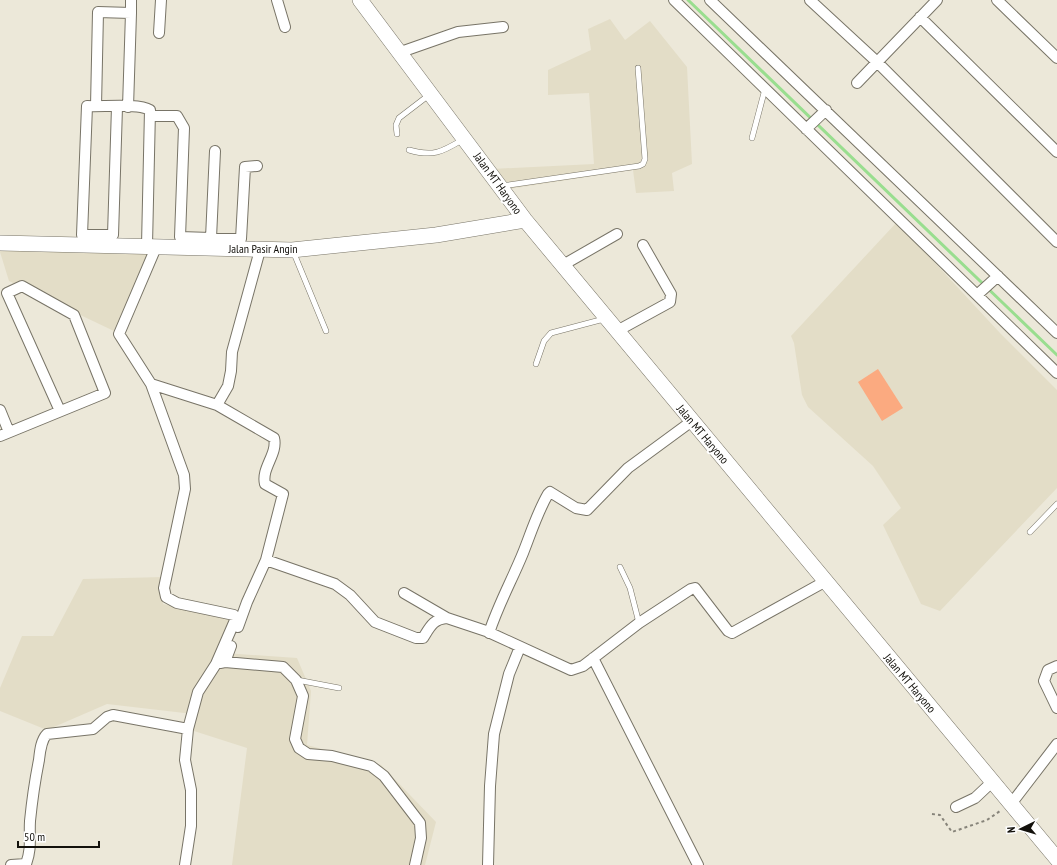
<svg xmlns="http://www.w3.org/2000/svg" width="1057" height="865" font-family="'PT Sans Narrow',sans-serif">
<rect width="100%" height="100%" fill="#ece8d9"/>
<path fill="#e3ddc7" d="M610,19L625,40L650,21L687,67L692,164L672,173L674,191L636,193L633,170L509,189L492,169L594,164L589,93L548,95V70L591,50L588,29Z
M897,222L1000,333L1057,390V488L940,611L921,604L883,525L901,508L873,466L808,407L802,395L794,343L791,336Z
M0,245L153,251L116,332L9,281L0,252Z
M164,577L163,604L230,620L224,653L297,658L311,691L307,745L381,765L436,822L425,865H232L247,748L194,731L193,714L107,704L47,730L0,711V688L22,636H53L83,579Z"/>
<path fill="#fbaa80" d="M878,369L903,408L882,421L858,382Z"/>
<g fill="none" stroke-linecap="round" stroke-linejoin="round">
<path stroke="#99de8f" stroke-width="3" d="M688,0L1057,355"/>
<defs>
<path id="lane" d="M397,134L396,125L399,118L429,95
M752,138L765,89
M409,150C433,157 442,152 462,140
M502,186L639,166L643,164L645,159L638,68
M293,251L326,331
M536,364L544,341L551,333L604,319
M1030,532L1057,504
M620,567L630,588L639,623
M297,680L339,688"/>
<path id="street" d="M277,0L285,27
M674,0L1057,373
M710,0L1057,333
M810,0L876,61L1057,242
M997,0L1057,58
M131,13V0
M920,17L1057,152
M159,33L161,0
M398,53L458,32L503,27
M857,83L937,0
M96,106L98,12L131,13L128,107
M117,107L113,235H82L87,106C102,107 138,103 150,110L147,245
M150,116H177L184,128L180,237L241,239L245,167L257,166
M806,129L826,110
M211,238L215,151
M157,245L119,334L151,384L184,475L185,489L164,588L166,597L177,603L234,615L236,618L216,664L198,692L188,729L185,760L191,790V826L185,865
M563,265L617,234
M977,295L998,276
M617,331L670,302L671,294L643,245
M151,384L217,405L274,438C278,454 261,468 265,484L283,494L266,560L247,602L238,627
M217,405L228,386L231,371L232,352L260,250
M0,410L9,432
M0,436L105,393L74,315L22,286L7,293L60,411
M266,560L335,584L350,595L375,622L416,638H423C430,627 433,619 447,618
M404,593L447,618L486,631L571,670L583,666L639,623L691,589L695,588L728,631L732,633L826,581
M489,633C498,605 512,580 523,553C531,533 537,513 548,494L550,492L576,508L587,510L628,468L692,421
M593,658L698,865
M225,662L231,646
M220,663L225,662L283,667L296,680L303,696L295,739L299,748L308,754L332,756L371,766L384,776L420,823L421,838L415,865
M1057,666L1048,670L1044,681L1057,708
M1011,804L1057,744
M956,807L975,798L992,782
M11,865L26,864C32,848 29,837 30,821C32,801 35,780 39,760C40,751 41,740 47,734L93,729L107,717L113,715L188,729
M488,865L490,786L494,734L509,674L520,647"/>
<path id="secondary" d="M360,0L525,220L1057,859
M0,243L292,250L436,235L525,220"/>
</defs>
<use href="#lane" stroke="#787467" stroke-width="6"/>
<use href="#street" stroke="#787467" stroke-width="12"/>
<use href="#secondary" stroke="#787467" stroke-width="16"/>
<path stroke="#87847a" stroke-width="2" stroke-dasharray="3 3" stroke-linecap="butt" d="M932,814L940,815L952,832L987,820L1000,811"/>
<use href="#lane" stroke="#fff" stroke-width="5"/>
<use href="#street" stroke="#fff" stroke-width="10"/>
<use href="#secondary" stroke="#fff" stroke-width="15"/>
</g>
<g text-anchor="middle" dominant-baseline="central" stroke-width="4" stroke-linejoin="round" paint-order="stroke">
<g font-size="12" fill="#13110c" stroke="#fff">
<text transform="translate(498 183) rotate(54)">Jalan MT Haryono</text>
<text x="263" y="248">Jalan Pasir Angin</text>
<text transform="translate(703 434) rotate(50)">Jalan MT Haryono</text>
<text transform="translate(910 683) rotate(50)">Jalan MT Haryono</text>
</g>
</g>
<g transform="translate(1021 829) rotate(265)" stroke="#ffffff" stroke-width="3" paint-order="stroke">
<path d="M0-3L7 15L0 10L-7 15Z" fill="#13110c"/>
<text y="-6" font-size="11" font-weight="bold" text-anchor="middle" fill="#13110c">N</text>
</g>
<path d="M18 841v6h81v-6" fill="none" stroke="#13110c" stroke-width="2"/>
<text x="24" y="841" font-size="12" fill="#13110c" stroke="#ffffff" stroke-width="3" paint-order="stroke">50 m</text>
</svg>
